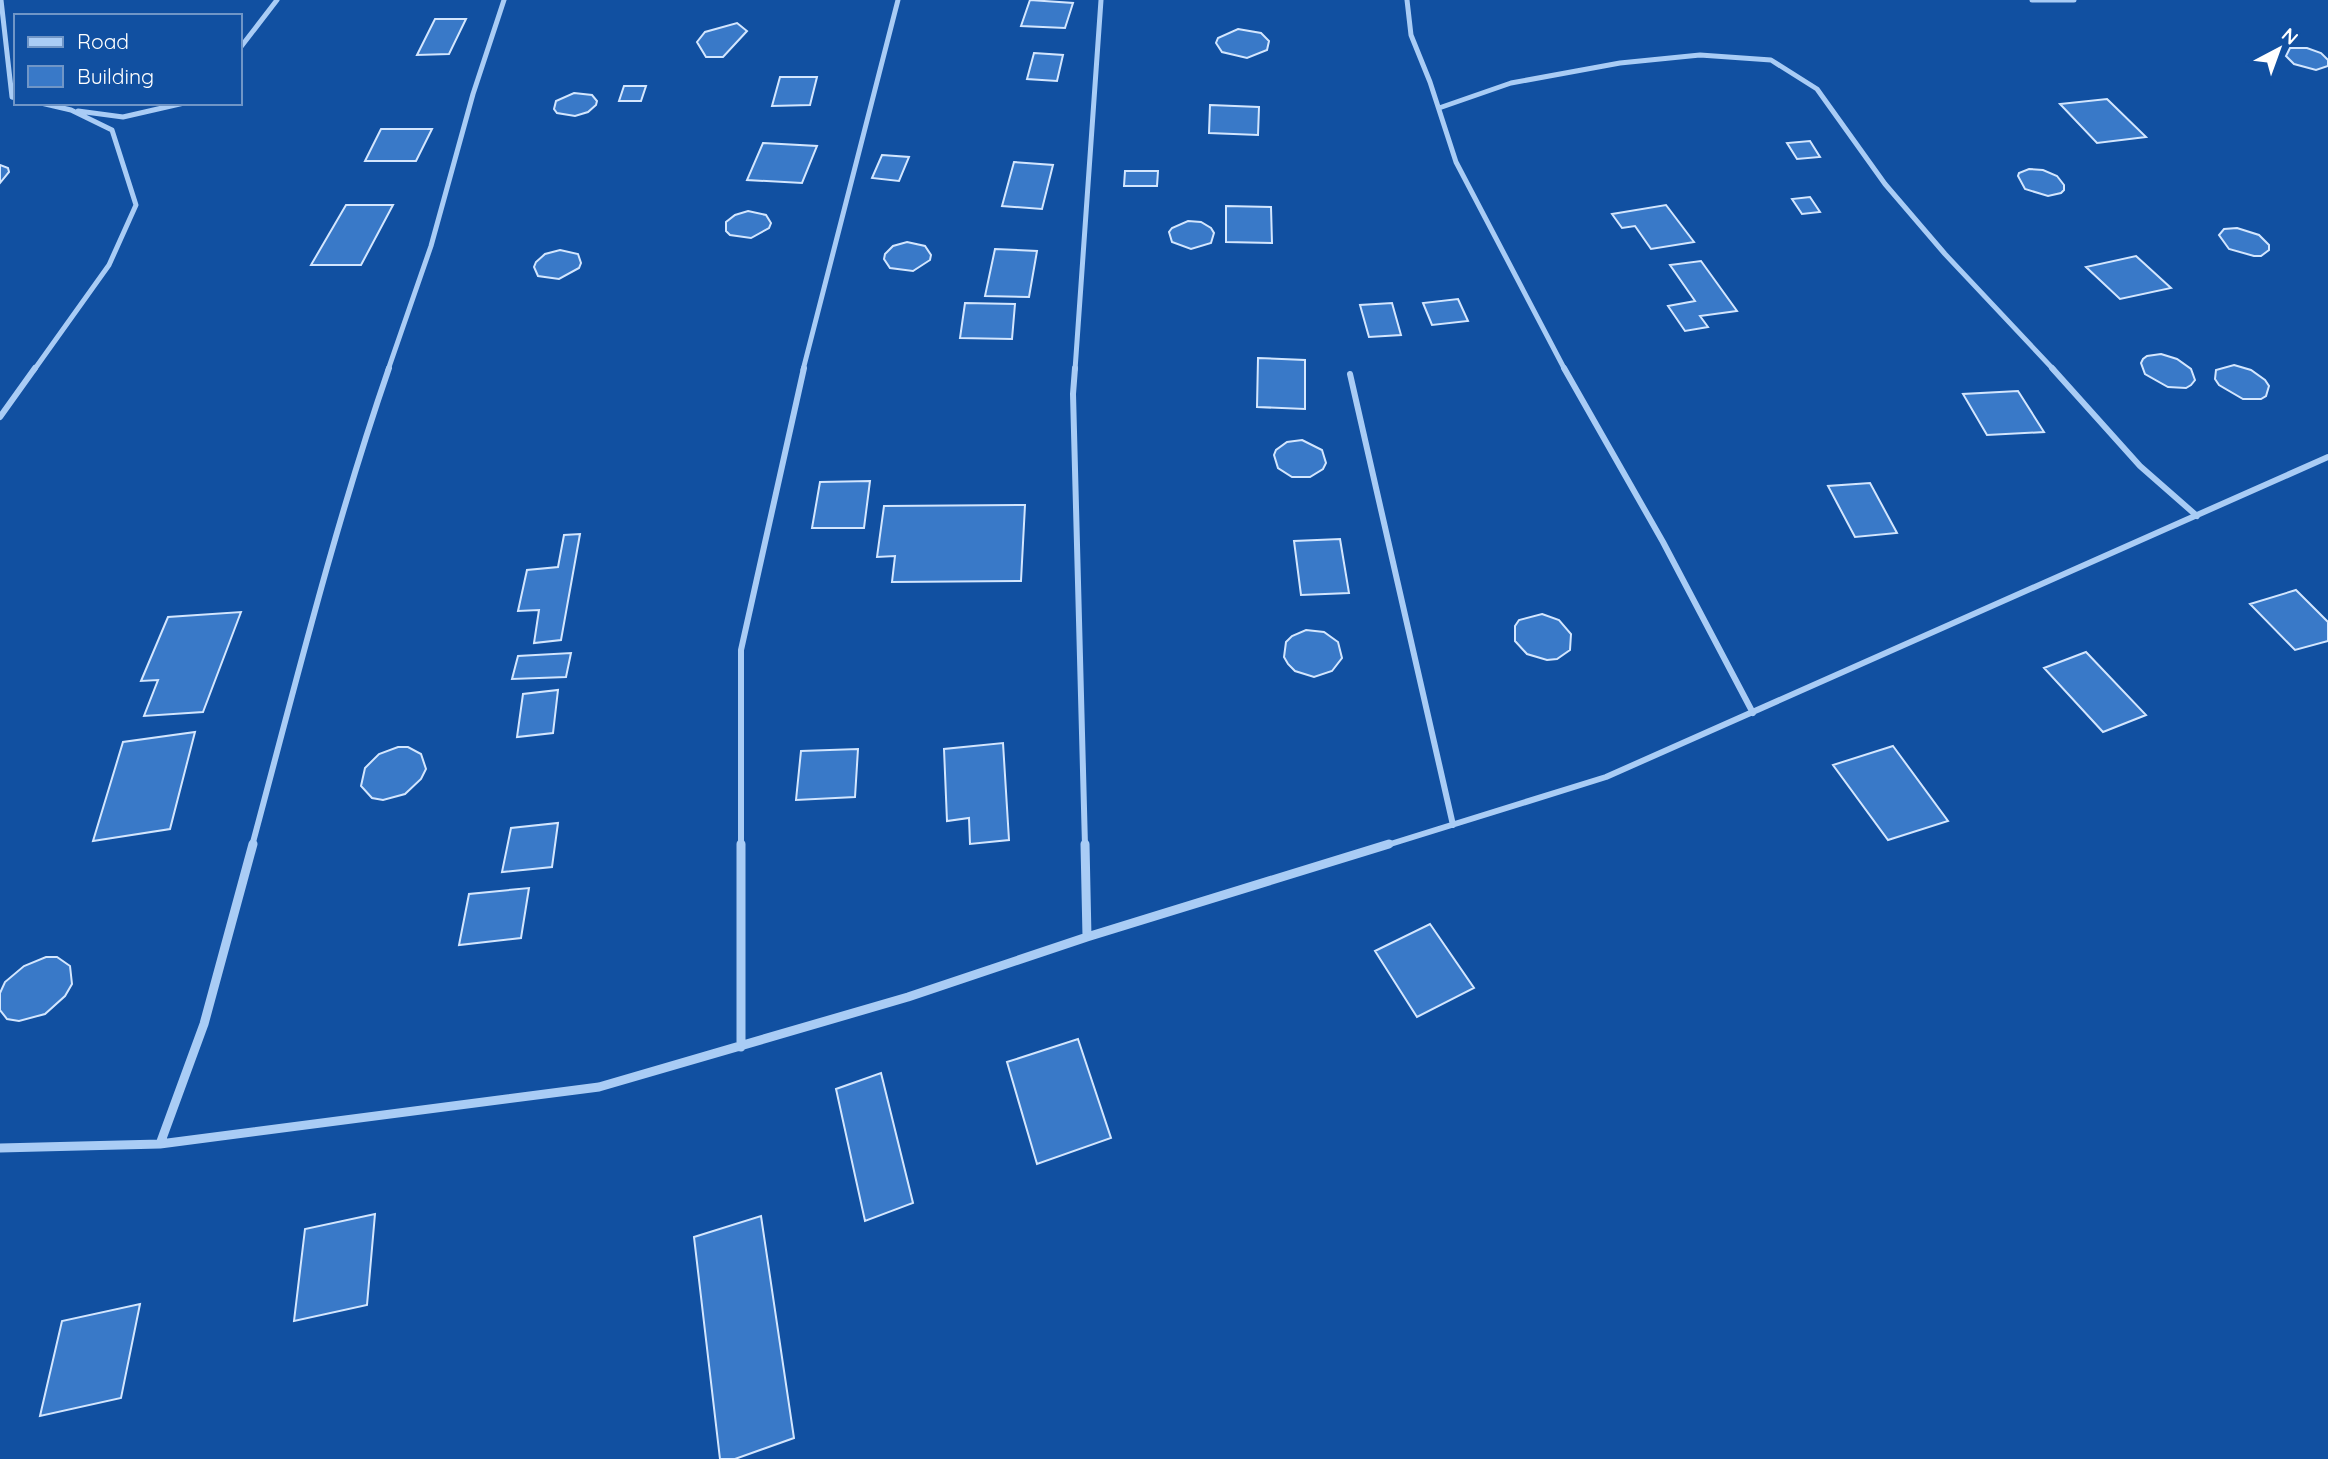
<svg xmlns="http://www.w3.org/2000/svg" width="2328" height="1459" font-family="Quicksand,sans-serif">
<rect width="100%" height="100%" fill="#1150a1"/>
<path fill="#3979c8" stroke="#d3e6fe" stroke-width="2" d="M1030,0L1073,3L1065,28L1021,26Z
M435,19H466L449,54L417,55Z
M737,23L747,31L723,57H706L697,42L705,32Z
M1238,29L1261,33L1269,41L1267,50L1247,58L1222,52L1216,43L1218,38Z
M2290,48H2307L2321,53L2328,60V66L2316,70L2294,64L2286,56Z
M1034,53L1063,55L1057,81L1027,79Z
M780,77H817L810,105L772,106Z
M624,86H646L641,101H619Z
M574,93L592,95L597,101L596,105L588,112L575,116L557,113L554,109L556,101Z
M2107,99L2146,137L2097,143L2060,104Z
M1210,105L1259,107L1258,135L1209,133Z
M381,129H432L416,161H365Z
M1810,141L1820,157L1797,159L1787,143Z
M763,143L817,146L802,183L747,180Z
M882,155L909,157L899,181L872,178Z
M1014,162L1053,165L1042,209L1002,206Z
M0,165L8,168L9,172L0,183Z
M2029,169L2043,170L2057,176L2064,185V190L2061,193L2048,196L2025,189L2018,176L2019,173Z
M1125,171H1158L1157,186H1124Z
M1810,197L1820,212L1802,214L1792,199Z
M346,205H393L361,265H311Z
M1666,205L1694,242L1651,249L1635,226L1622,228L1612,214Z
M1226,206L1271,207L1272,243L1226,242Z
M748,211L766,215L771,223L769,228L751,238L730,235L726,231V222L735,215Z
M1188,221L1201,222L1211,228L1214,233L1211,243L1191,249L1172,242L1169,232L1172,228Z
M2237,228L2259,235L2269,245V250L2261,256H2254L2229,249L2219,235L2224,229Z
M907,242L925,246L931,255L930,260L913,271L890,268L884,259L885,254L893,246Z
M995,249L1037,251L1029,297L985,296Z
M560,250L578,254L581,263L579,268L559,279L538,276L534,267L536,262L545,254Z
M2136,256L2171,288L2120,299L2086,267Z
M1701,261L1737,311L1700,316L1708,327L1685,331L1668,306L1695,301L1670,265Z
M1458,299L1468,321L1432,325L1423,303Z
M965,303L1015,304L1012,339L960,338Z
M1392,303L1401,335L1369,337L1360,305Z
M2161,354L2177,359L2191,369L2195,380L2191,385L2186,388L2168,387L2145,374L2141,363L2143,359L2147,356Z
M1258,358L1305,360V409L1257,407Z
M2234,365L2251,370L2265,380L2269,386L2266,396L2261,399H2243L2219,385L2215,379L2216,370Z
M2018,391L2044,432L1987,435L1963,394Z
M1302,440L1322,450L1326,463L1323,469L1310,477H1292L1278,468L1274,455L1276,450L1287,442Z
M870,481L864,528H812L820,482Z
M1870,483L1897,533L1855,537L1828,486Z
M1025,505L1021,581L892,582L895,556L877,557L884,506Z
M580,534L561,640L534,643L539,610L518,611L527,570L558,567L564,535Z
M1340,539L1349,593L1301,595L1294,541Z
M2296,590L2328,622V641L2295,650L2250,604Z
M241,612L203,712L144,716L158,680L141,681L168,617Z
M1542,614L1559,620L1571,634L1570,650L1557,659L1547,660L1527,654L1515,641V626L1519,620Z
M1306,630L1324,632L1338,642L1342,658L1332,671L1314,677L1295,671L1288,664L1284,657L1286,642L1292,636Z
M2086,652L2146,715L2103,732L2044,668Z
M571,653L566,677L512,679L518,656Z
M558,690L553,733L517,737L523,694Z
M195,732L170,829L93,841L123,742Z
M1003,743L1009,840L970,844L969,818L947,821L944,749Z
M1893,746L1948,821L1888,840L1833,765Z
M398,747H408L421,754L426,769L421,779L405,794L383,800L372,798L361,786L365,768L379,754Z
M858,749L855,797L796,800L801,751Z
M558,823L552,867L502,872L511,828Z
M529,888L521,938L459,945L469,894Z
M1430,924L1474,988L1417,1017L1375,951Z
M46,957H57L70,966L72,984L65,996L45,1014L19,1021L7,1019L0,1010V993L5,982L24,966Z
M1078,1039L1111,1138L1037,1164L1007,1062Z
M881,1073L913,1203L865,1221L836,1089Z
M375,1214L367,1305L294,1321L305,1229Z
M761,1216L794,1438L735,1459H720L694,1237Z
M140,1304L121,1398L40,1416L62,1321Z"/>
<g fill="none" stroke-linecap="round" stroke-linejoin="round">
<path stroke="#a9ccf5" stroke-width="5" d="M1,0L12,97L16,98
M1407,0L1411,35L1430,82L1456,162L1565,370
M2032,0H2074
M240,48L277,0
M1439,108L1511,83L1620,63L1700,55L1771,60L1817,89L1885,184L1945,254L2054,370
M78,111L123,117L184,103
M34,370L109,265L136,205L112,130L71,110L41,103
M388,370L431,246L473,94L504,0
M803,370L898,0
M1075,370L1101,0"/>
<path stroke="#a9ccf5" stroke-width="6" d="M1075,368L1073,394L1085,846
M1564,368L1663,542L1753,713
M2052,368L2140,466L2197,516
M1350,374L1453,825
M0,417L35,368
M252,846C295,686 335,524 389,368
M741,846V650L804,368
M1384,846L1606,777L2328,457"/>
<path stroke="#a9ccf5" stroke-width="9" d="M741,844V1047
M1085,844L1087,937
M160,1144L204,1024L253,844
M0,1148L160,1144L599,1087L908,997L1087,937L1389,844"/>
</g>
<rect x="14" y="14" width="228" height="91" fill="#1150a1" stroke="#7096c7" stroke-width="2"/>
<rect x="28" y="37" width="35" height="10" fill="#a9ccf5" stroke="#7096c7" stroke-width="2"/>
<text x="77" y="49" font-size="21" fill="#ffffff">Road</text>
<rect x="28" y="66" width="35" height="21" fill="#3979c8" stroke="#7096c7" stroke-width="2"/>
<text x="77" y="84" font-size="21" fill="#ffffff">Building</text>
<g transform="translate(2279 49) rotate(41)" stroke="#1150a1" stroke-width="5" paint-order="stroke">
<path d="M0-5L12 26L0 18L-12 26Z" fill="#ffffff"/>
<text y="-10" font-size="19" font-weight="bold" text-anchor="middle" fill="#ffffff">N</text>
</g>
</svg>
